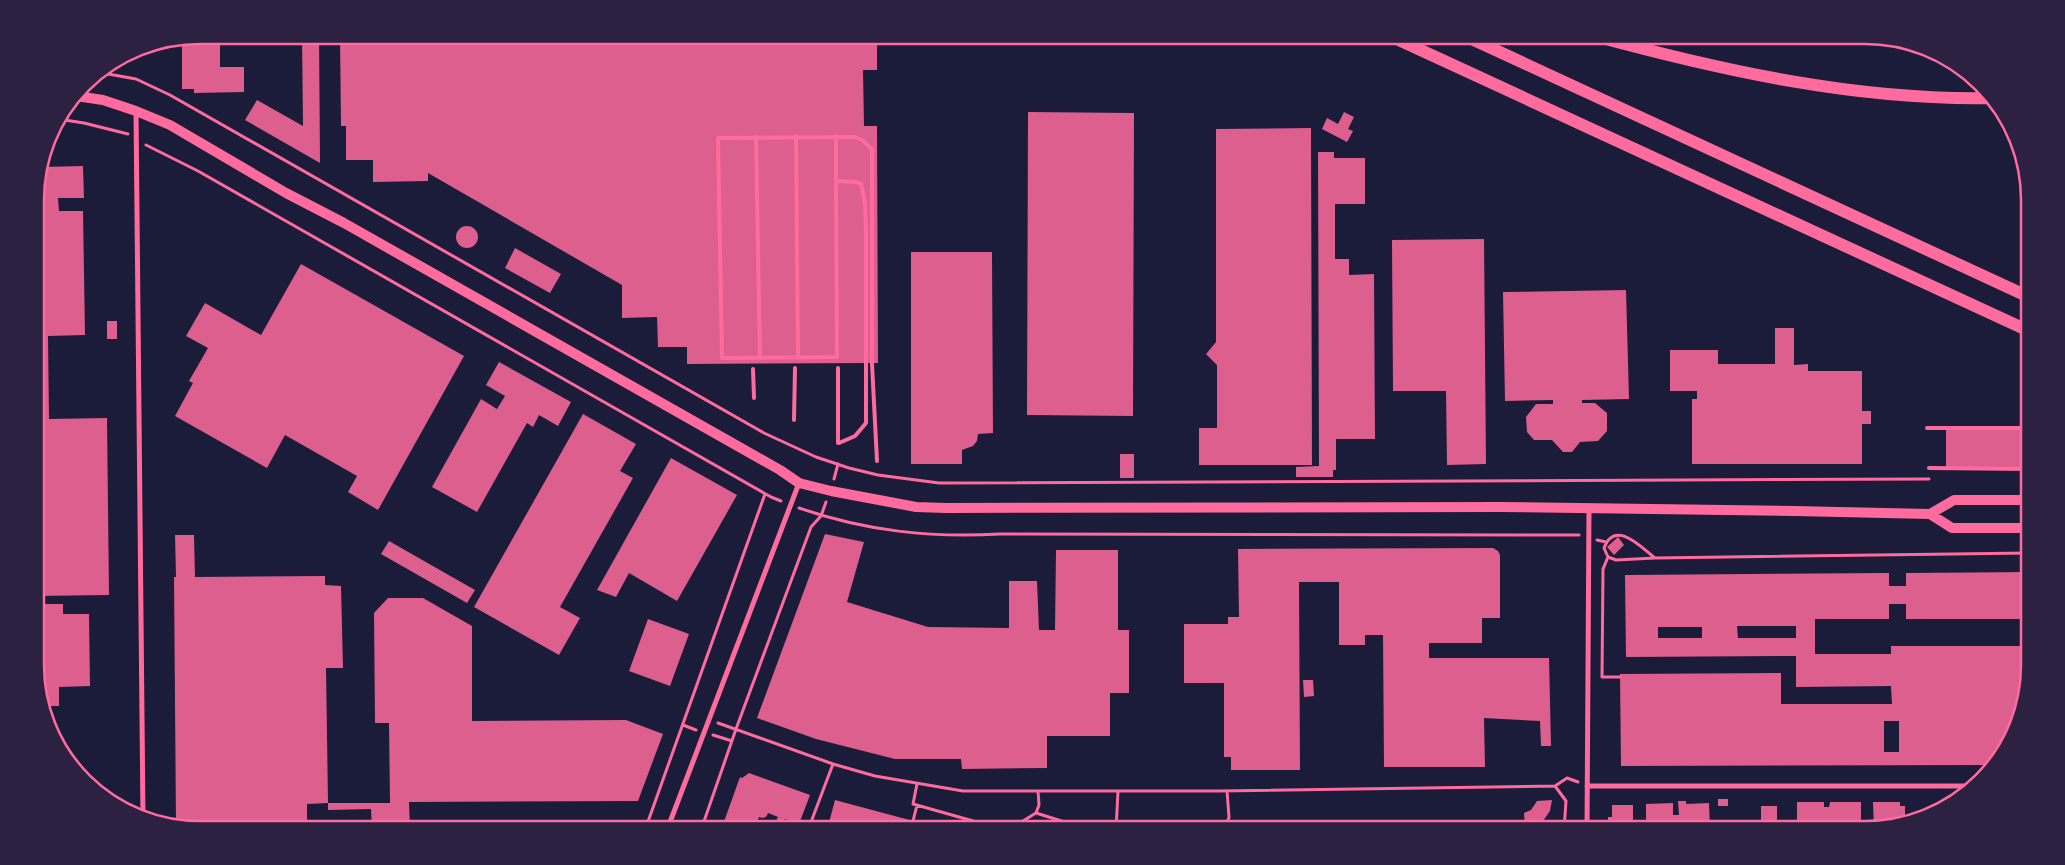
<svg xmlns="http://www.w3.org/2000/svg" width="2065" height="865" font-family="'PT Sans',sans-serif">
<rect width="100%" height="100%" fill="#1b1b3a"/>
<path fill="#dd5f8e" fill-rule="evenodd" d="M199,35H220V67H244V92L194,93V89H182V39Z
M302,35H319L320,163L245,120L257,100L303,126Z
M340,35H877V70H863L864,126H877L878,363L687,364V347H658L657,317L622,318V285L428,173V181L373,182V160H346V126H341Z
M1028,112L1134,113L1133,416L1027,415Z
M1344,112L1354,117L1348,129L1353,131L1347,142L1322,129L1327,118L1338,124Z
M1311,128L1312,465H1199V428H1217V365L1206,354L1216,342V129Z
M1318,152H1334V158H1365V204H1335V259H1349V275L1374,274L1375,439H1336V470H1333V477H1296V467L1319,466Z
M83,166L84,198H58L59,211H83L85,335L48,336L49,419L107,418L109,595L36,596L35,188L41,167Z
M456 237a11 11 0 1 1 22 0a11 11 0 1 1-22 0Z
M1484,239L1486,464L1447,465L1446,391H1393L1392,240Z
M515,248L561,274L550,293L505,268Z
M911,252H992L993,433L978,434L977,441L973,446L962,450V464H911Z
M301,264L464,356L378,510L348,492L357,476L285,435L267,468L175,416L193,383L189,381L208,348L186,336L205,303L261,335Z
M1626,290L1629,399L1582,400V403H1595L1607,413V431L1598,441L1580,442L1572,452H1563L1552,440H1534L1527,432L1526,417L1536,404H1553V400L1505,401L1503,292Z
M107,321H117V339H107Z
M1775,328H1794V365L1808,364V371H1862V411H1871V424H1862V464H1692V399H1697V391H1670V350H1718V364H1775Z
M499,362L571,402L558,426L539,415L533,427L527,423L477,512L432,487L481,399L497,409L505,396L486,385Z
M583,414L636,444L620,471L633,478L560,607L580,618L559,655L474,607Z
M1946,429H2029V467H1946Z
M1120,454H1134V478H1120Z
M671,458L737,495L677,601L629,573L616,597L597,590Z
M825,534L864,542L847,602L928,627L1009,628V581H1037L1039,630H1055L1056,550H1118V630H1129V693H1110V736H1047V768L962,769L961,759H895L816,739L757,718Z
M175,535H194L195,577L325,576V585L341,586L343,668H326L328,803L307,804V830H199L176,825L174,577H176Z
M1618,537L1624,545L1614,555L1607,547Z
M389,541L475,590L467,603L381,554Z
M1493,548L1498,551L1500,555V618H1482V643H1429V658H1549L1551,746H1541L1540,721L1484,718L1485,767H1384L1383,635H1365V645H1339V582H1299L1300,770H1231V757H1224V683H1184V624H1228V617H1239L1238,549Z
M2030,572V619H1906V604H1889V619H1815V654H1891V646H2030V666L2018,728L1997,765L1621,766L1620,674L1781,673V704H1892L1891,686L1796,687V656L1626,657L1625,575L1889,573V586H1906V573ZM1737,626H1796V638H1738ZM1658,627H1702V638H1658ZM1884,721H1899V752H1884Z
M388,598H423L472,626V721L626,720L663,734L638,801L409,802L410,830H372L371,809L328,810V803H390L389,723H375L374,613Z
M36,604H63V614H89L90,686L59,687V706H44L36,687Z
M648,619L689,634L670,686L629,671Z
M1303,680H1313L1314,696L1304,697Z
M749,773L810,795L799,824L785,819L783,824L776,821L778,817L768,813L766,817L762,818L759,817L754,830H721L740,777L742,778Z
M1954,797V802H1946L1945,798Z
M1718,799H1728V806H1718Z
M835,800L943,829V830H827Z
M1552,800L1550,811L1543,821L1536,826L1525,828L1524,813L1531,810L1537,801Z
M1678,801H1686V804L1709,803L1710,830H1646V804L1673,803V815H1679Z
M1797,802H1824V807H1829L1830,802H1861V830H1797Z
M1873,802H1900V806H1905V820L1874,830Z
M1612,805H1633V825L1612,826V823H1608V817H1612Z
M1761,806H1777V826H1783V830H1761Z
M1429,821L1438,822V830H1429Z
M1460,821H1469V830H1460Z
M1491,821H1501L1500,830H1491Z
M1036,823H1039L1054,830H1029L1031,825Z
M1254,823L1267,824V827H1291L1292,824H1312V828L1341,827L1342,825H1361V828H1385V825H1398L1400,828V823H1408V830H1245L1246,827L1255,826Z"/>
<g fill="none" stroke-linecap="round" stroke-linejoin="round">
<path stroke="#ff6b9d" stroke-width="3" d="M97,72L136,79L170,95L764,433L816,457L849,468L878,475L939,483L1929,479
M58,119L84,123L128,134
M146,145L198,171L771,497L781,501
M834,479L838,464
M799,508C866,531 930,538 1000,534L1579,535
M1597,540L1606,542
M1608,557L1603,569L1602,677H1620
M1655,558C1641,547 1615,519 1604,548L1608,557L1616,560L1655,558L2030,553
M718,723L833,764L875,776L963,791H1219L1555,786L1567,778L1578,782
M683,725L696,730
M713,735L732,741
M917,784L913,804L1005,830
M1555,786L1566,801L1564,830
M1038,791L1039,805L1036,813L1071,824L1104,830
M913,821L917,805
M645,830L765,494
M701,830L736,729L811,527L821,516L826,502
M762,830L770,823L789,830
M808,830L833,764
M1008,830L1036,813
M1116,830L1118,791
M1225,830L1229,817L1227,791"/>
<path stroke="#ff6b9d" stroke-width="4" d="M796,136L798,358
M836,136V181
M756,137L760,358
M753,369L754,398
M794,420L795,368
M1927,428H2029
M838,443V368
M839,443L855,436L866,423V234L865,203L861,184L856,182L836,181L837,357L722,358L718,138L855,137L862,140L872,149V364L877,461
M1929,468L2029,469"/>
<path stroke="#ff6b9d" stroke-width="5" d="M136,111L143,819
M1587,786H1975
M667,830L799,483
M1587,830L1589,508"/>
<path stroke="#ff6b9d" stroke-width="10" d="M76,96L103,100L136,111L170,125L286,193L344,223L780,470L799,483L831,491L916,507L946,508L1500,507L1794,511L1930,514L1952,528H2030
M1930,514L1954,500H2030"/>
<path stroke="#ff6b9d" stroke-width="12" d="M1388,35L2029,331
M1463,35L2029,297
M1591,35C1723,71 1858,101 1995,98"/>
</g>
<path d="M0 0H2065V865H0ZM200 44H1865A156 156 0 0 1 2021 200V665A156 156 0 0 1 1865 821H200A156 156 0 0 1 44 665V200A156 156 0 0 1 200 44Z" fill="#2d2142" fill-rule="evenodd"/>
<path fill="none" stroke="#ff6b9d" stroke-width="2.5" d="M200 44H1865A156 156 0 0 1 2021 200V665A156 156 0 0 1 1865 821H200A156 156 0 0 1 44 665V200A156 156 0 0 1 200 44Z"/>
</svg>
